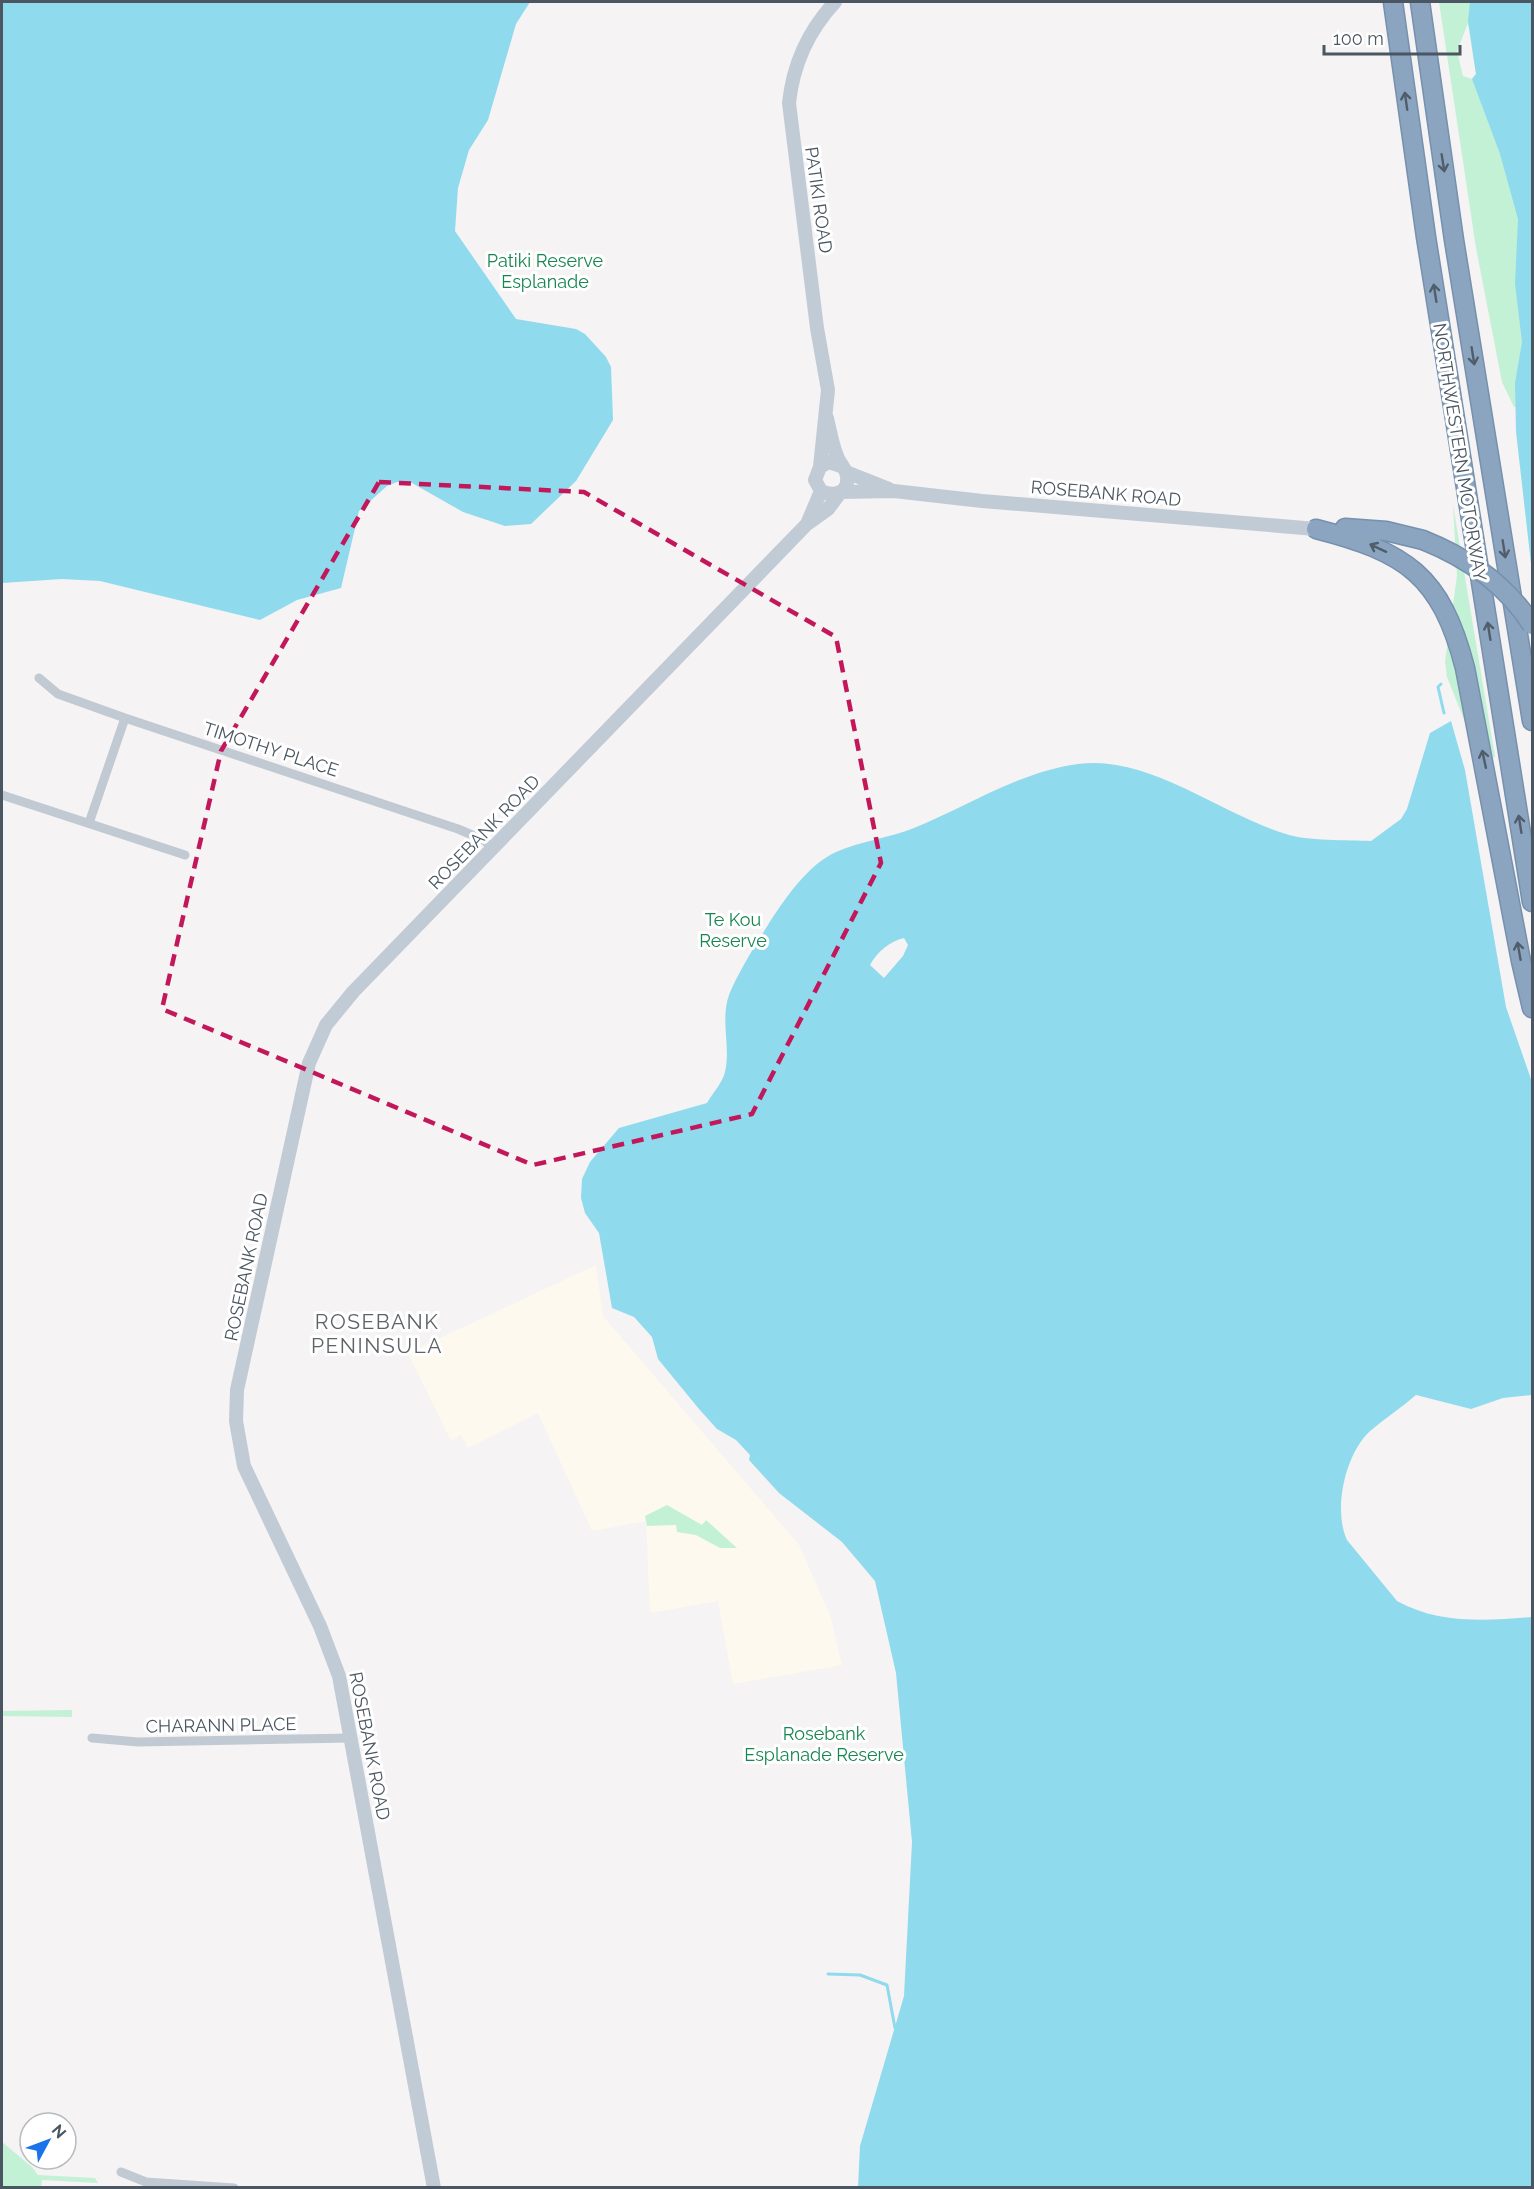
<svg xmlns="http://www.w3.org/2000/svg" width="1534" height="2189" font-family="Raleway,sans-serif">
<rect width="100%" height="100%" fill="#f5f3f3"/>
<path fill="#fdf9ef" d="M596,1265L603,1316L799,1545L830,1615L842,1665L733,1684L718,1601L650,1613L646,1521L592,1531L538,1413L468,1448L461,1435L451,1441L408,1353Z"/>
<path fill="#c3f1d5" fill-rule="evenodd" d="M1439,2H1532V572L1516,431L1517,407H1514L1502,382L1476,248ZM1468,23L1476,74L1472,79L1463,76L1457,51Z
M1453,505L1495,757L1477,763L1465,722L1447,677L1445,661L1457,576Z
M667,1505L702,1525L706,1520L737,1548H720L696,1535L677,1532L676,1525L647,1526L645,1516Z
M72,1710V1717L2,1716V1711Z
M2,2142L32,2167L38,2175L95,2178L98,2183L42,2180L41,2187H2Z"/>
<path fill="#90daee" fill-rule="evenodd" d="M2,2H530L516,24L488,120L469,150L458,188L455,231L516,319L576,329L585,334L606,357L611,367L613,420L576,481L531,524L505,526L463,512L412,483L397,482L387,486L359,511L341,588L297,600L260,620L100,581L62,579L2,583Z
M1470,2H1532V572L1516,431L1515,383L1522,342L1515,284L1518,219L1500,154L1472,79L1476,74L1468,21Z
M1451,721L1465,770L1506,1007L1532,1082V1395L1503,1398L1471,1409L1416,1395C1401,1408 1384,1419 1369,1432C1345,1455 1333,1510 1347,1540L1397,1601C1438,1624 1487,1621 1532,1617V2187H858L860,2146L904,1996L912,1842L896,1673L875,1581L842,1542L779,1493L749,1460L750,1455L736,1440L717,1429L699,1409L658,1359L652,1337L634,1317L612,1308L599,1233L585,1213L581,1198L582,1179L590,1162L619,1128L707,1103C712,1094 723,1082 725,1072C731,1047 720,1020 729,995C738,972 758,941 771,920C787,896 809,864 836,852C861,841 889,838 914,828C968,806 1019,772 1078,764C1147,754 1221,814 1286,834C1306,841 1348,840 1371,841L1401,819L1407,809L1430,733ZM904,938L908,945L903,956L884,978L870,965C877,952 890,941 904,938Z"/>
<g fill="none" stroke-linecap="round" stroke-linejoin="round">
<path stroke="#90daee" stroke-width="3" d="M1441,684L1438,687L1444,713
M828,1974L860,1975L887,1985L895,2028"/>
<defs>
<path id="highway" d="M1393,2L1426,237L1532,902
M1420,2L1454,240L1532,721
M1345,528L1386,531L1423,540
M1316,529C1406,552 1441,575 1465,668L1521,961L1532,1008"/>
</defs>
<use href="#highway" stroke="#7690ad" stroke-width="21"/>
<path stroke="#c1cad2" stroke-width="9" d="M39,678L58,694L125,718L458,829L484,840L493,849
M2,795L185,855
M89,823L125,718
M92,1738L138,1742L351,1738
M121,2172L146,2182L234,2188"/>
<path stroke="#c1cbd6" stroke-width="14" d="M827,418C830,431 832,444 837,456C839,463 847,469 847,477C849,493 834,497 821,491L815,480L820,467L829,462L843,467
M820,467L828,390L817,328L789,103C793,65 809,30 835,2
M846,472L889,489
M841,492L894,491L982,501L1316,529
M807,524L821,491
M434,2188L339,1676L320,1626L244,1466L236,1421L237,1390L309,1063L326,1025L353,992L807,524L828,509L840,493"/>
<use href="#highway" stroke="#8ba5c1" stroke-width="18"/>
<defs>
<path id="highway-bridge" d="M1423,540C1468,558 1506,584 1532,625"/>
</defs>
<use href="#highway-bridge" stroke="#7690ad" stroke-width="21" stroke-linecap="butt"/>
<use href="#highway-bridge" stroke="#8ba5c1" stroke-width="18"/>
</g>
<defs><path id="oneway-shaft" d="M-6 0H5M1.5-3L5.5 0L1.5 3" fill="none" stroke-width="1.6" stroke-linecap="round" stroke-linejoin="round" transform="scale(1.5)"/></defs>
<g stroke="#505e6b">
<use href="#oneway-shaft" transform="translate(1406 101) rotate(-98)"/>
<use href="#oneway-shaft" transform="translate(1443 163) rotate(81)"/>
<use href="#oneway-shaft" transform="translate(1435 293) rotate(-99)"/>
<use href="#oneway-shaft" transform="translate(1473 356) rotate(81)"/>
<use href="#oneway-shaft" transform="translate(1378 548) rotate(-155)"/>
<use href="#oneway-shaft" transform="translate(1504 549) rotate(81)"/>
<use href="#oneway-shaft" transform="translate(1489 631) rotate(-99)"/>
<use href="#oneway-shaft" transform="translate(1484 759) rotate(-102)"/>
<use href="#oneway-shaft" transform="translate(1520 824) rotate(-99)"/>
<use href="#oneway-shaft" transform="translate(1519 951) rotate(-100)"/>
</g>
<path fill="none" stroke="#c2185b" stroke-width="4.5" stroke-dasharray="12 8" stroke-linejoin="round" d="M379,482L584,492L836,637L881,863L752,1114L533,1165L162,1009L221,751Z"/>
<g text-anchor="middle" dominant-baseline="central" stroke-width="6" stroke-linejoin="round" paint-order="stroke">
<g font-size="18" fill="#4a5661" stroke="#fff">
<text transform="translate(819 200) rotate(82)">PATIKI ROAD</text>
<text transform="translate(1460 452) rotate(81)">NORTHWESTERN MOTORWAY</text>
<text transform="translate(1106 493) rotate(5)">ROSEBANK ROAD</text>
<text transform="translate(271 749) rotate(18)">TIMOTHY PLACE</text>
<text transform="translate(484 832) rotate(-46)">ROSEBANK ROAD</text>
<text transform="translate(246 1267) rotate(-78)">ROSEBANK ROAD</text>
<text transform="translate(221 1725) rotate(-1)">CHARANN PLACE</text>
<text transform="translate(370 1746) rotate(79)">ROSEBANK ROAD</text>
</g>
<g font-size="18" fill="#17864f" stroke="#fff">
<text x="545" y="260">Patiki Reserve<tspan x="545" dy="21">Esplanade</tspan></text>
<text x="733" y="919">Te Kou<tspan x="733" dy="21">Reserve</tspan></text>
<text x="824" y="1733">Rosebank<tspan x="824" dy="21">Esplanade Reserve</tspan></text>
</g>
<g font-size="21" letter-spacing="1.5" fill="#5f6368" stroke="#fff">
<text x="377" y="1321">ROSEBANK<tspan x="377" dy="24">PENINSULA</tspan></text>
</g>
</g>
<rect width="1534" height="2189" fill="none" stroke="#4a5661" stroke-width="6"/>
<g transform="translate(48 2141) rotate(49)"><circle r="28" fill="#ffffff" stroke="#b7bbc0" stroke-width="1.5"/>
<path d="M0-4.5L10 22L0 15L-10 22Z" fill="#1a73e8"/>
<text y="-9" font-size="16" font-weight="bold" text-anchor="middle" fill="#4a5661">N</text>
</g>
<path d="M1324 45v9h136v-9" fill="none" stroke="#4a5661" stroke-width="3"/>
<text x="1333" y="45" font-size="18" fill="#4a5661" stroke="#ffffff" stroke-width="4.5" paint-order="stroke">100 m</text>
</svg>
